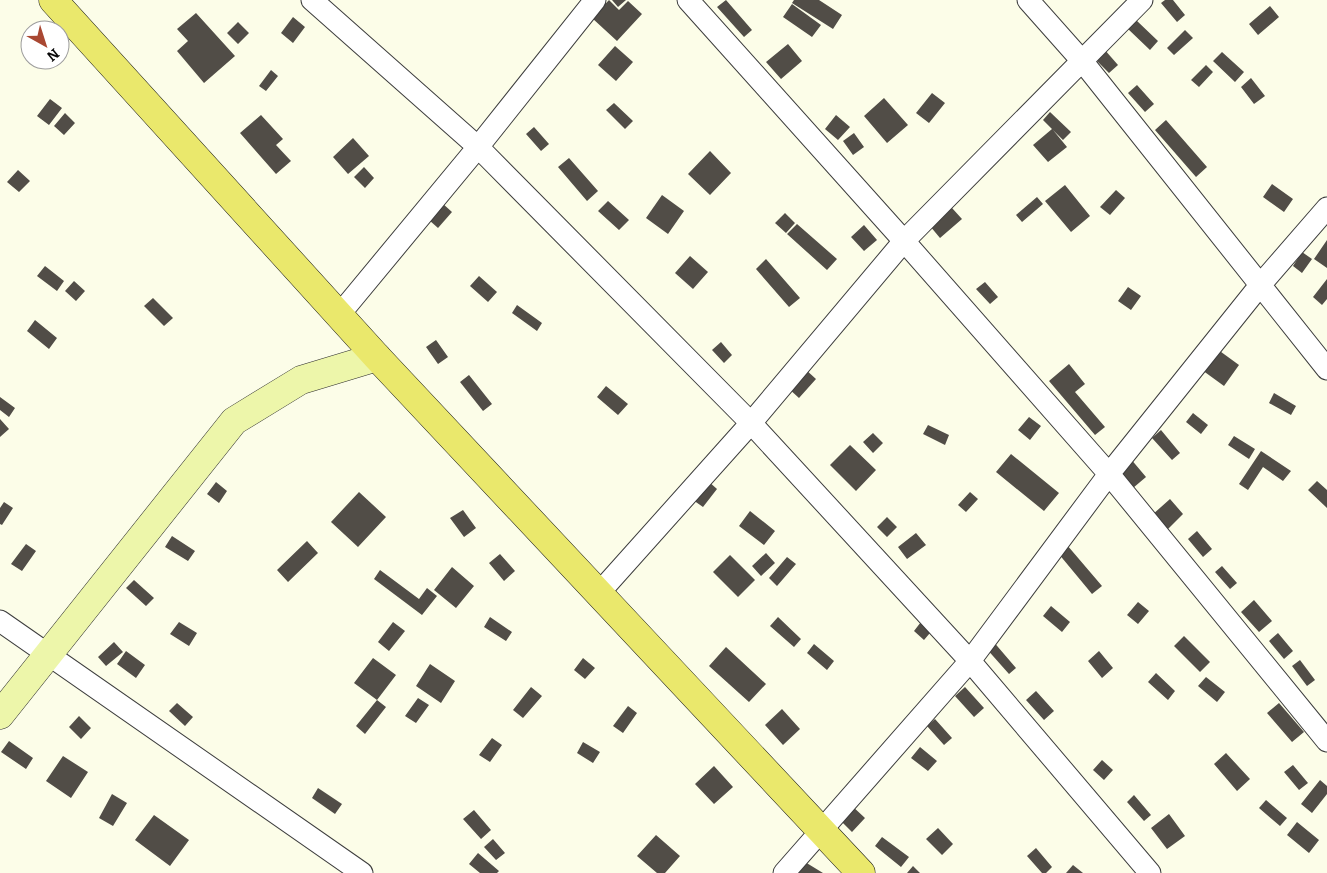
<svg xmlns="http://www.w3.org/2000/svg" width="1327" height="873" font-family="Bitter,serif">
<rect width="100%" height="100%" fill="#fcfde8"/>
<path fill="#514d47" d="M609,0L619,10L628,1L642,14L617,41L592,18Z
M612,0H626L618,7Z
M726,0L752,30L744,37L717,7Z
M794,0H819L842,15L833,29L792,3Z
M1165,0H1173L1185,15L1177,22L1161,3Z
M792,4L821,25L812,37L783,17Z
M1270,6L1279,17L1258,35L1249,24Z
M196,13L235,56L204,83L177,51L188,41L177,29Z
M293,17L305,27L293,43L281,33Z
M1136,20L1158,41L1150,50L1127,28Z
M238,22L249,33L238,44L227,33Z
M1185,30L1193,38L1174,55L1167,48Z
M788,44L802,61L781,79L766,62Z
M615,46L633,62L616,81L598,65Z
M1104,49L1118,65L1109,73L1094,58Z
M1222,52L1244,72L1235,82L1213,61Z
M1206,65L1213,72L1199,87L1191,80Z
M271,70L278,76L266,91L259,86Z
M1251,78L1265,96L1254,104L1241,87Z
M1137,85L1154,104L1145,112L1128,93Z
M932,93L945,103L929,123L916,113Z
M884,98L908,125L887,143L864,116Z
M50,99L62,108L49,125L37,116Z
M614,103L633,121L625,129L606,110Z
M1050,112L1071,132L1063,140L1053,130L1067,147L1048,162L1033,145L1052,129L1043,120Z
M65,113L75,123L64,135L54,126Z
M261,115L283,139L276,145L291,161L276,174L240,133Z
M836,115L850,127L838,140L825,129Z
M1166,120L1207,167L1196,177L1155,130Z
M534,127L549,144L541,151L526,134Z
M854,133L864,147L853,155L843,141Z
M353,138L369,156L348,174L333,157Z
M710,151L731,173L710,195L688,174Z
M569,158L598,191L587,201L558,167Z
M364,167L374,178L365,188L354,177Z
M18,170L30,181L19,192L7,182Z
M1272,184L1293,199L1284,212L1263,197Z
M1065,185L1090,216L1071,232L1045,201Z
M1116,190L1125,198L1110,215L1100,207Z
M662,195L684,211L668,234L646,218Z
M1037,197L1043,204L1022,222L1016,215Z
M608,201L629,220L619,230L598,211Z
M442,203L452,212L438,228L429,220Z
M952,208L962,219L940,238L930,226Z
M785,213L795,223L786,233L775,223Z
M797,224L837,259L827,270L787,234Z
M864,225L877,240L864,251L851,237Z
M1327,240V268L1314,259Z
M1302,252L1312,259L1302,273L1293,266Z
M690,256L708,272L693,289L675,273Z
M766,259L800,298L789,307L756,269Z
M45,266L64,281L57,291L37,276Z
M479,276L497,292L488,302L470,286Z
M1327,279V299L1322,305L1313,297Z
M74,281L85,291L76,301L65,291Z
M985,282L998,297L990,304L976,289Z
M1128,287L1141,296L1131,310L1118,301Z
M153,298L173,318L164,326L144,306Z
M517,305L542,323L537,331L512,313Z
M35,320L57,338L49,349L27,331Z
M436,340L448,357L438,364L426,347Z
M721,342L732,355L724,363L712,350Z
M1217,349L1239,365L1224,386L1202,370Z
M1069,364L1085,384L1075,392L1105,427L1095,435L1049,381Z
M805,369L816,379L799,398L788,388Z
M469,375L492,404L483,411L460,382Z
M606,386L628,404L618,415L597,397Z
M1274,393L1296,406L1291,415L1269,403Z
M0,397L15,408L9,417L0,410Z
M1193,413L1208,425L1201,434L1186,422Z
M1029,417L1041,426L1030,440L1018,430Z
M0,419L9,429L0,437Z
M928,425L949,435L945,445L923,434Z
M1161,430L1180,453L1172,460L1152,438Z
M873,433L883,443L873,453L863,442Z
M1234,436L1255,449L1249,459L1228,445Z
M850,445L876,470L856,491L830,465Z
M1261,451L1291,471L1283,481L1263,467L1248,490L1239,484Z
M1011,454L1059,493L1044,511L996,472Z
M1130,458L1146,477L1133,488L1117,470Z
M708,481L717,489L703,507L693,500Z
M1317,481L1327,490V508L1308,490Z
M216,482L227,491L219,503L207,494Z
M359,492L386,517L358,547L331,522Z
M970,492L978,499L966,512L958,505Z
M1170,499L1183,514L1166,531L1152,515Z
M4,502L13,508L2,525L0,524V508Z
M463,510L476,528L464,537L450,518Z
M750,511L775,531L764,545L739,526Z
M887,517L897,527L887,537L877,527Z
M1197,531L1212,549L1203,557L1188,539Z
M916,533L926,545L907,559L898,547Z
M172,536L195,551L188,561L165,547Z
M307,541L318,553L288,582L277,570Z
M26,544L36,551L22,571L11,564Z
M1067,545L1102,586L1092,594L1058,553Z
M766,553L775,563L761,576L752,566Z
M500,554L515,571L504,581L489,563Z
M730,555L755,580L738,597L713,572Z
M787,557L796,564L777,586L769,578Z
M1222,566L1237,583L1230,589L1215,572Z
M452,567L474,586L456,608L434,590Z
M380,570L419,599L427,588L437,596L422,615L374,579Z
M134,580L154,598L146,606L126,588Z
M1254,600L1272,621L1259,632L1241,612Z
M1138,602L1149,611L1138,624L1127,615Z
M1051,606L1070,622L1062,632L1043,616Z
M490,617L512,632L506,641L484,627Z
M778,617L801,639L794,647L770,626Z
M924,618L935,627L924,640L914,631Z
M179,622L197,633L189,646L170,634Z
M393,622L405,631L389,651L378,642Z
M1278,633L1293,651L1284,659L1269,641Z
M1184,636L1210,662L1200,672L1174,646Z
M992,640L1016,668L1009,674L985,647Z
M114,642L123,652L106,666L98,657Z
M814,644L834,661L827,670L807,653Z
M726,647L766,684L749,702L709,666Z
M126,651L145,665L136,678L117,664Z
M1099,651L1113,668L1102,678L1088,661Z
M373,658L396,675L377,700L354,683Z
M583,658L595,668L585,679L574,670Z
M1300,660L1315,680L1307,686L1292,666Z
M430,664L455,681L441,703L416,686Z
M1156,673L1175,691L1168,700L1148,682Z
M1206,677L1225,692L1217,702L1198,686Z
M531,687L542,696L523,718L513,710Z
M965,687L984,708L974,717L955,696Z
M1036,691L1054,711L1044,720L1026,700Z
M418,698L429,705L416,723L405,716Z
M377,700L386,707L365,734L356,726Z
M177,703L193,717L185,726L169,711Z
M1279,703L1304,732L1292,742L1267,713Z
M628,706L637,713L623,733L613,726Z
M782,709L800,729L783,745L765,725Z
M79,716L91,728L81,739L69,727Z
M935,719L952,738L944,745L927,726Z
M492,738L502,745L490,762L479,755Z
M9,741L33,758L26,769L1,752Z
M583,742L600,752L593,763L577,753Z
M920,747L937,761L928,771L911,758Z
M1226,753L1250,779L1237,791L1214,764Z
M63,756L88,772L71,798L46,781Z
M1102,760L1113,770L1104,780L1093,770Z
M1293,765L1308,783L1299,790L1284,772Z
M714,766L733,787L714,804L695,784Z
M1320,780L1327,786V794L1312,813L1301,804Z
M318,788L342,804L335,814L312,798Z
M112,794L127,803L113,826L99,818Z
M1134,795L1151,815L1144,821L1127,802Z
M1266,800L1287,818L1280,826L1259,808Z
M851,805L865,818L852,832L838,818Z
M474,810L491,830L481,839L463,819Z
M1169,814L1185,836L1167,849L1151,828Z
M154,815L189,840L170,866L135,840Z
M1297,822L1319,840L1309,853L1287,835Z
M938,828L953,844L942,855L926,839Z
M656,835L680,856L665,873H657L637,856Z
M882,837L909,857L901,867L875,846Z
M493,839L505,853L496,860L484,847Z
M1036,848L1052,867L1046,873H1042L1027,856Z
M478,853L499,871L497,873H480L469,864Z
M805,862L823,873H798Z
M1073,865L1083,873H1066Z
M913,866L920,873H907Z"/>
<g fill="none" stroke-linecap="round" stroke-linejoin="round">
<defs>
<path id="minor" d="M312,0L478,147L751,423L970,661L1150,873
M688,0L904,241L1109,474L1327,741
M1028,0L1083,62L1327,369
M339,315L478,147L595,0
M599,593L751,423L904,241L1142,0
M0,621L362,873
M784,873L970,661L1109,474L1261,284L1327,208"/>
<path id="secondary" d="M0,715L234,421L301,380L377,357"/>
<path id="primary" d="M53,0L377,357L861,873"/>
</defs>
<use href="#minor" stroke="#3d3d3d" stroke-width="23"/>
<use href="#secondary" stroke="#2c2c2c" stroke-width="29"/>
<use href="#primary" stroke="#1b1b1b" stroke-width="29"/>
<use href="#minor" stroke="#fff" stroke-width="21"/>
<use href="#secondary" stroke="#edf6aa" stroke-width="28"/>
<use href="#primary" stroke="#eae86c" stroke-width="28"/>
</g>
<g transform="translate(45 45) rotate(141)"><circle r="24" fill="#ffffff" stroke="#9d9d9d"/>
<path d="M0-4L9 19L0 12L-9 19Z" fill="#a94832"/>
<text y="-8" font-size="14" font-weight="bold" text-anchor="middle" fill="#0a0a0a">N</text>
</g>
</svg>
